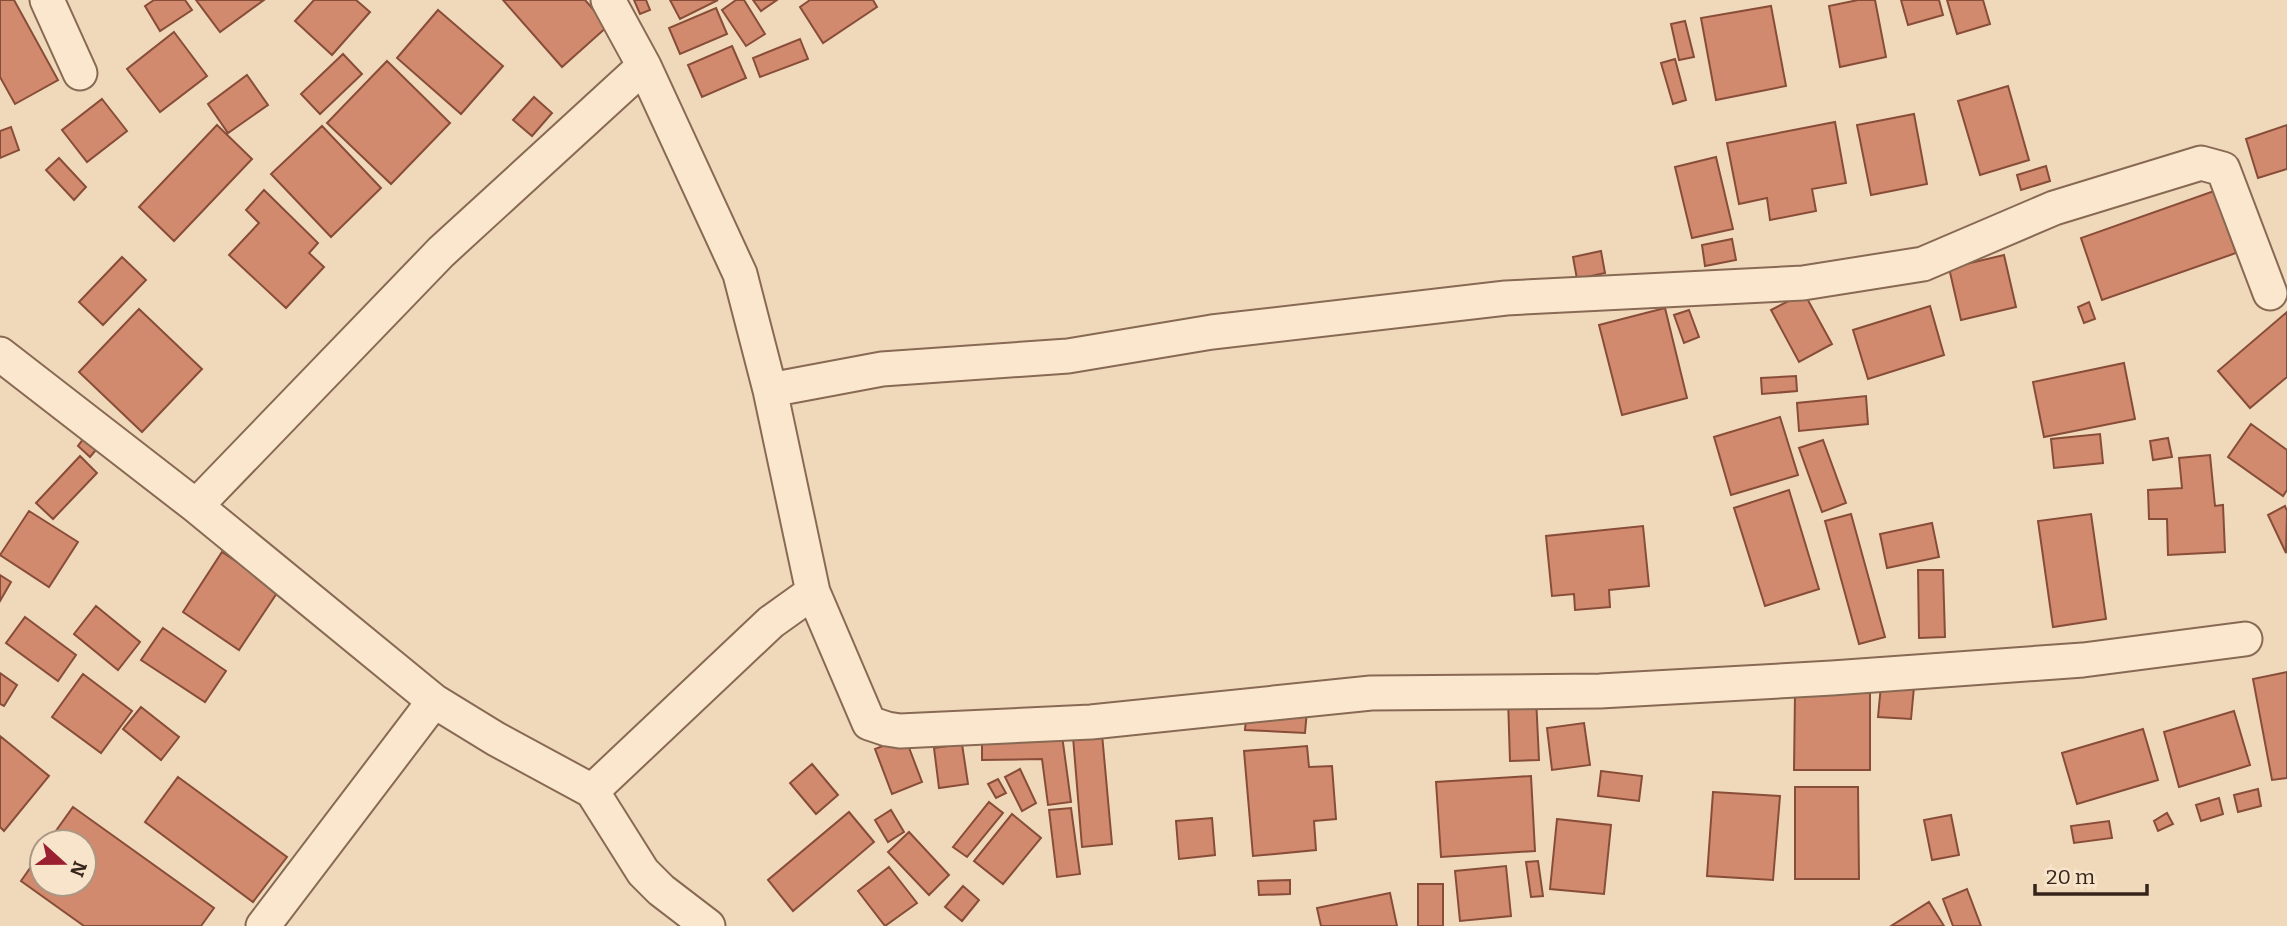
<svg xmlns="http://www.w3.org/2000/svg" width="2287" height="926" font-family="Bitter,serif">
<rect width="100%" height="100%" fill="#f0d9ba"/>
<path fill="#d18a6d" stroke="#884d38" stroke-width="2" d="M0,0H14L58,80L15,104L0,77Z
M154,0H185L192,10L160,31L145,6Z
M196,0H264L220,32Z
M314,0H356L370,12L332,55L295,21Z
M503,0H585L608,26L562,67Z
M634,0H646L650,10L640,14Z
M670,0H718L680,19Z
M736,0H744L765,34L746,46L722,10Z
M753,0H777L761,11Z
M810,0H873L877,7L823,43L800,7Z
M1858,0H1875L1886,57L1840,67L1829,6Z
M1901,0H1939L1943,15L1908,25Z
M1947,0H1983L1990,24L1957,34Z
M1771,6L1786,86L1716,100L1701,18Z
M716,8L727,34L680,54L669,28Z
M438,10L503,66L461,114L397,58Z
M1685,21L1694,57L1679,60L1671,24Z
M174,32L207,76L160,112L127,69Z
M800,39L808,59L760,77L753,58Z
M732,46L746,78L702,97L688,65Z
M343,54L362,74L320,114L301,94Z
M1675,59L1686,100L1673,104L1661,63Z
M387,61L450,123L391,184L327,123Z
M247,75L268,105L228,133L208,104Z
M2008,86L2029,160L1980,175L1958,101Z
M534,97L552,113L532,136L513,120Z
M102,99L127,131L87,162L62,130Z
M1914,114L1927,184L1871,195L1857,125Z
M1835,122L1846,183L1812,189L1816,211L1770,220L1767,198L1739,204L1727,143Z
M217,125L252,159L174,241L139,207Z
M2287,125V169L2258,178L2246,139Z
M322,126L381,188L331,237L271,174Z
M11,127L19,150L0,158V131Z
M1716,157L1733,229L1692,238L1675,167Z
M59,158L86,187L74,200L46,170Z
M2046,166L2050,181L2021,190L2017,175Z
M264,190L318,243L309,253L324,267L286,308L229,255L259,223L246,210Z
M2214,191L2236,253L2102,300L2081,238Z
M1732,239L1736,260L1705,266L1702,245Z
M1601,251L1605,273L1577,279L1573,257Z
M2004,255L2016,307L1961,320L1949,268Z
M122,257L146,280L103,325L79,302Z
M1804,293L1832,344L1799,362L1771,310Z
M2089,302L2095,319L2084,323L2078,307Z
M1930,306L1944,355L1868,379L1853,330Z
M1665,308L1687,398L1622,415L1599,325Z
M139,309L202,369L142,432L79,372Z
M1689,310L1699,337L1684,343L1674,315Z
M2287,312V377L2250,408L2218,371Z
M2124,363L2135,419L2044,437L2033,382Z
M1796,376L1797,391L1762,394L1761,378Z
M1866,396L1868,424L1799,431L1797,403Z
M1780,417L1798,475L1731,495L1714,437Z
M2251,424L2287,450V490L2283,496L2228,457Z
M87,434L100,445L90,457L78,446Z
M2100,434L2103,463L2054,468L2051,439Z
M2168,438L2172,457L2153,460L2150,441Z
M1823,440L1846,503L1822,512L1799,448Z
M2210,455L2215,506L2223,505L2225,552L2168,555L2167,519H2149L2148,490L2182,488L2179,458Z
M80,456L97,473L53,519L36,503Z
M1789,490L1819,589L1765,606L1734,508Z
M2285,506L2287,511L2286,553L2268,515Z
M29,511L78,542L49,587L0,555Z
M1851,514L1885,637L1859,644L1825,521Z
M2091,514L2106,619L2053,627L2038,521Z
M1932,523L1939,557L1887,568L1880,534Z
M1643,526L1649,586L1609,590L1610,607L1575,610L1574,594L1552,596L1546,536Z
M222,552L279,590L239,650L183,612Z
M1918,570H1943L1945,637L1919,638Z
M0,575L11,582L0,601Z
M96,606L140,642L118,670L74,634Z
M25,617L76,655L58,681L6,643Z
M163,628L226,671L205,702L141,660Z
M2287,672V778L2272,780L2253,679Z
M0,673L17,685L4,706L0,704Z
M83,674L132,711L101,753L52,717Z
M1881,685L1914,687L1911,719L1878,717Z
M1795,693H1870V770H1794Z
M1536,697L1539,760L1510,761L1508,699Z
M141,707L179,737L161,760L123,729Z
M1247,707L1307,710L1305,733L1245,730Z
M2234,711L2250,765L2179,787L2164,732Z
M1584,723L1590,765L1552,770L1547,728Z
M1061,728L1071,802L1048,805L1042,759L982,760V736Z
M2143,729L2158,780L2077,804L2062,753Z
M1102,734L1112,844L1082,847L1073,737Z
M0,736L49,776L4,831L0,827Z
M905,737L922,782L892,794L875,749Z
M962,744L968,784L939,788L934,748Z
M1307,746L1309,767L1332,766L1336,819L1314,821L1316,850L1253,856L1244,751Z
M812,764L838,795L816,814L790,783Z
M1020,769L1036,803L1022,811L1005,777Z
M1601,771L1642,776L1639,801L1598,796Z
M1531,776L1535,851L1441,857L1436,782Z
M178,777L287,857L253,902L145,822Z
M998,779L1006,793L996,798L988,784Z
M1795,787H1858L1859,879H1795Z
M2258,789L2261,806L2238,812L2234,795Z
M1713,792L1780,796L1773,880L1707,876Z
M2219,798L2223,814L2201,821L2196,805Z
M989,802L1003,813L967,857L953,847Z
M73,807L214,908L201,926H84L21,881L42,851V884H84V842H48Z
M1071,808L1080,874L1057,877L1049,810Z
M891,810L904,832L888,842L875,820Z
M849,812L874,842L793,911L768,880Z
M2167,813L2173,824L2158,831L2154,821Z
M1012,814L1041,838L1003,884L974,861Z
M1951,815L1959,855L1932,860L1924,820Z
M1212,818L1215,855L1179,859L1176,821Z
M1557,819L1611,825L1604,894L1550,889Z
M2109,821L2112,838L2074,843L2071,826Z
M909,832L949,875L929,895L888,852Z
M1538,861L1543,896L1531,897L1526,862Z
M1506,866L1511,916L1460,921L1455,871Z
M889,867L917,903L885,926L858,891Z
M1290,880V894L1259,895L1258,881Z
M1418,884H1443V926H1418Z
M963,886L979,900L962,921L945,907Z
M1967,889L1981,926H1953L1943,899Z
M1390,893L1397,926H1321L1317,908Z
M1929,902L1944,926H1891Z"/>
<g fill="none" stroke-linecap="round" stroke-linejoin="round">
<defs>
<path id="minor" d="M47,0L80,73
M608,0L644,66L740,274L770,390L813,592L869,723L887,729L900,731L1091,722L1371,693L1600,691L1832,678L2083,660L2245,639
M0,354L196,506L434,701L496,739L592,791L643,872L661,890L708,926
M770,390L882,369L1068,356L1212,332L1506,298L1803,283L1923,264L2054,208L2201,163L2223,169L2270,293
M196,506L441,252L644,66
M592,791L771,622L813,592
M263,926L434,701"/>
</defs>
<use href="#minor" stroke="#886954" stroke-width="37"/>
<use href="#minor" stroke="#fbe7cd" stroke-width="33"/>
</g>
<g transform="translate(63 863) rotate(111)"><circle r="33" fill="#f7e4ca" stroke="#aa9784" stroke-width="2"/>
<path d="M0-5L12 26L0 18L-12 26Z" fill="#9a2031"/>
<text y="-10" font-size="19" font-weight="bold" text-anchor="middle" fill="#36241a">N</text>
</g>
<path d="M2035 884v10h112v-10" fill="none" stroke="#36241a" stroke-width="3.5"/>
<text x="2046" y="884" font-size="21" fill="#36241a" stroke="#f7e4ca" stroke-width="5" paint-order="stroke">20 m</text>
</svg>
